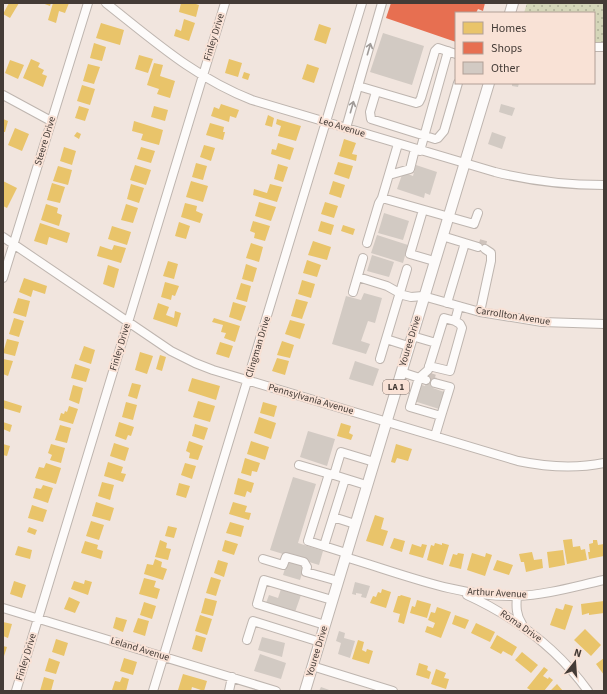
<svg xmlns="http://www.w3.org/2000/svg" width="607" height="694" font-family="'Source Sans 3',sans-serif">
<defs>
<pattern id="grass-dots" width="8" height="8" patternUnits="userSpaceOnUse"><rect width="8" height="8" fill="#d5d6b9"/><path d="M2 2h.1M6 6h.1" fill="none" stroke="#aeaf97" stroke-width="1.8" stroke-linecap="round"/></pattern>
</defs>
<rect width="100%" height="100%" fill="#f1e5de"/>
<path fill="url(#grass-dots)" d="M527,3H604V47H594V13H524Z"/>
<path fill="#e9c46a" d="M9,3H19L10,18L3,14Z
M42,3H51L50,6Z
M53,3H69L65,13L59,11L56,23L48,20Z
M181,3H193L199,5L196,17L179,12Z
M184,19L195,23L189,41L174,36L176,29L181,31Z
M101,23L124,30L120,45L96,38Z
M319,24L331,28L326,44L314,40Z
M94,43L106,47L102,61L90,58Z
M139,55L153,59L148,73L135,69Z
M31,59L40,63L38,67L44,70L42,74L47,76L43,87L23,78Z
M229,59L242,63L238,77L225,73Z
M10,60L24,65L18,79L5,73Z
M154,63L163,65L160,76L175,81L170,98L157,94L159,89L147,85Z
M88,64L100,67L94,84L83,81Z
M307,64L319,68L314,83L302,79Z
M244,72L250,74L248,80L242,78Z
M82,85L95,89L90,105L77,101Z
M221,104L239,110L236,118L230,116L229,122L211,116L214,107L219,109Z
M79,106L89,109L85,121L75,118Z
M154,106L168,110L165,121L151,117Z
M268,115L274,118L272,127L265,125Z
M3,119L8,121L5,132H3Z
M277,119L301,126L296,141L278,136L281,126L276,124Z
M134,121L163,130L159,145L141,140L143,134L132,131Z
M210,123L224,127L223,132H225L223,140L206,135Z
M15,128L29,134L22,151L8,145Z
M77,132L81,134L79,139L74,136Z
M344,139L356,143L352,154L357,155L356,161L339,156Z
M278,143L294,148L290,160L271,154L272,149L276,150Z
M204,145L215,148L211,161L200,157Z
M64,147L76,151L72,165L60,161Z
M141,147L155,151L151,163L137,159Z
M338,162L353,166L349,179L334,174Z
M196,163L207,166L203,180L192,177Z
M278,164L288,167L283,182L274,179Z
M135,165L151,170L146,185L130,180Z
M58,166L72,170L68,185L53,181Z
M3,181L17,188L7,208L3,206Z
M191,181L208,186L203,202L186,197Z
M333,181L345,185L341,198L329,194Z
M52,183L65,187L60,203L47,200Z
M131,184L144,188L139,203L127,199Z
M270,184L282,187L277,202L253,195L254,189L267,193Z
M259,202L276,207L271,221L255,216Z
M325,202L338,206L334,218L321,214Z
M185,203L197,206L196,211L203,214L200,223L181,217Z
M46,204L58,208L57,213L62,215L59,226L41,220Z
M126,204L138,208L133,223L121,220Z
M253,221L270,226L265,241L254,238L255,233L250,231Z
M321,221L334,225L331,235L318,231Z
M179,222L190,226L186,239L175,236Z
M40,223L70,233L67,243L49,237L47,245L34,241Z
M343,225L355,229L353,235L341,231Z
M112,226L131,232L127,245L108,239Z
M313,241L331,247L327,260L308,255Z
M251,243L263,247L259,262L246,258Z
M114,245L126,248L121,263L97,256L100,246L112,250Z
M307,260L321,265L317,277L303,273Z
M168,261L178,264L174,279L163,276Z
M246,264L257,268L253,282L242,279Z
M108,265L119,269L114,288L103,284Z
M24,278L47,286L45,294L33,290L31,297L19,292Z
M302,280L315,284L311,298L298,294Z
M165,282L179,286L175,296L172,295L171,300L161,297Z
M241,283L251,286L247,302L236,299Z
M18,298L30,301L26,317L13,313Z
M296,299L308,302L302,319L291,316Z
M233,302L246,306L241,321L229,317Z
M158,303L169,307L166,315L174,318L175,311L181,313L177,327L153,319Z
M14,318L24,321L19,337L9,334Z
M214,318L240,326L235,342L224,338L226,333L221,332L223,325L212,322Z
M290,320L305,324L300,339L285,334Z
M7,339L19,342L15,356L3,353Z
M282,341L294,345L290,358L277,355Z
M220,342L233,346L229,358L216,354Z
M84,346L95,350L91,364L79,360Z
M140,352L153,356L147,374L135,370Z
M160,355L166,357L162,371L156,369Z
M277,358L289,361L285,375L272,371Z
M3,359L13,361L8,376L3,374Z
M75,364L90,369L86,382L71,378Z
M192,378L220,386L216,400L188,391Z
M132,383L141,385L137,399L128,396Z
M73,385L83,388L79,404L69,400Z
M3,400L22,406L20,413L3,408Z
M198,401L215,406L210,422L193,417Z
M126,402L137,405L133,420L122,417Z
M263,402L277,406L274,417L260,413Z
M69,406L78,409L73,424L59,420L61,413L64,414L65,411L67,412Z
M259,417L276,423L271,439L254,433Z
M3,422L12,425L10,432L3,429Z
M119,422L134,427L131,436L128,435L126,440L115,436Z
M341,423L351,426L349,433L353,435L351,440L337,436Z
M195,424L208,428L204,440L192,436Z
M60,425L71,428L67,443L55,440Z
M189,441L203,446L198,460L189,458L190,453L186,451Z
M251,441L269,447L265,460L247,454Z
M114,443L129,448L125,461L110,456Z
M3,444L10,446L7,456L3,455Z
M51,444L65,448L61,463L50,460L52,455L48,453Z
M396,444L412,449L408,461L397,458L395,463L391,462Z
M245,458L260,463L257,472L252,471L251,476L241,473Z
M108,462L123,467L121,473L126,474L123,482L104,476Z
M46,463L61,468L56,484L35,478L39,467L44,468Z
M185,463L196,466L192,479L181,475Z
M238,478L254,483L251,493L247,491L245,497L234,494Z
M102,482L114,485L110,500L98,496Z
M179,483L190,486L186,498L176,495Z
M43,485L53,488L48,503L33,498L36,488L41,489Z
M96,502L114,508L110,521L92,516Z
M233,502L247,506L245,512L251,513L249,520L229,514Z
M32,505L47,510L43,522L28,518Z
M375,515L384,518L381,529L388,531L383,546L366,541Z
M91,521L104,525L99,540L86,536Z
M230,522L244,526L241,537L226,533Z
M168,526L177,528L174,538L165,536Z
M29,527L37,530L35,535L27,532Z
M394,538L405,541L402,552L390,548Z
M572,539L573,547L580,546L581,550L585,549L587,560L567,564L563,540Z
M160,540L167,543L166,548L171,549L168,560L155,557Z
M225,540L238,544L234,555L222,551Z
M593,540H597L598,545L604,544V556L589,559L588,552H590L589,544L593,543Z
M85,541L98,545L97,549L103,551L101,559L81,553Z
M435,543L442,545V543L449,545L443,565L427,560L431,545L434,546Z
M412,544L421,547L422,544L427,545L423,558L409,554Z
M18,546L32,550L30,559L15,555Z
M563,550L565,565L549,568L547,552Z
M532,552L534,560L542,559L543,568L526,572L524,562H521L519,554Z
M458,553L464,554L461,569L449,566L453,554L457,555Z
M472,553L485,557L486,553L492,555L485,576L467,570Z
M155,559L162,562L161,567L167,569L163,580L144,574L147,564L153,565Z
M218,560L228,563L224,577L214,573Z
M497,560L513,565L509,575L493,570Z
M211,577L221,580L216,596L206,593Z
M144,578L156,581L154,587L160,589L157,599L139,594Z
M85,580L92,582L88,595L71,589L74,581L84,584Z
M14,581L26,585L22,598L10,594Z
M382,589L391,592L386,608L370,603L373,596L376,597L378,592L381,593Z
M401,595L411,598L404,624L398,622L400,614L393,612L398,596H400Z
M69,597L80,602L75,613L64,609Z
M205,598L217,601L213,616L201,613Z
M417,600L431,604L427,618L410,613L412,606L415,607Z
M604,601V613L589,615V613L582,615L581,604Z
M144,602L156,606L152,619L140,615Z
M565,604L573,606L565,630L550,625L556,608L563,610Z
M437,607L451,612L441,638L425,632L427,626L433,628L435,623L428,620L431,612L435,613Z
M200,615L212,619L207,635L195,631Z
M455,615L469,620L465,629L452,624Z
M116,617L127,620L123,632L113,628Z
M138,618L149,621L145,636L133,632Z
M3,622L12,624L8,638L3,636Z
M476,623L495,632L490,642L471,633Z
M585,629L601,645L591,656L574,640Z
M196,635L206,638L202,652L192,649Z
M497,635L517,647L512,656L503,651L501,654L490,648Z
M56,639L68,643L64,656L52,652Z
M358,640L364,642L362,650L366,652L367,649L373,651L369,664L352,659Z
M3,646L7,647L3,659Z
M522,652L538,665L531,673L515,660Z
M49,658L60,662L56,674L45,671Z
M124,658L137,662L133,675L120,671Z
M604,658V675L596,664Z
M419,663L428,666L427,670L431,672L429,679L416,675Z
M544,667L548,670L543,676L548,679L549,677L553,680L544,691H532L527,688Z
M436,669L446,673L444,678L449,679L446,689L431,684Z
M183,674L207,681L204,691L192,687L191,691L178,690Z
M44,677L54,680L51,691H40Z
M122,677L129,679L126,691L112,690L115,681L120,682Z
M557,684L563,691H550Z"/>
<path fill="#e76f51" d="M391,3H485L483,11L478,9L476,13H456V42L386,18Z"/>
<path fill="#d2cac3" d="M383,33L424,46L412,85L370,72Z
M512,83H519L518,87L512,86Z
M501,104L515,108L512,116L499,112Z
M492,132L506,137L502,149L488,144Z
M416,165L437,172L430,195L425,193L424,198L397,189L403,172L413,176Z
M384,213L409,221L403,240L378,233Z
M377,235L408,245L403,263L371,253Z
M372,255L394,262L389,277L367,271Z
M364,293L382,298L375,323L368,321L361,341L370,344L366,354L332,344L346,296L361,300Z
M355,361L379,369L373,386L349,379Z
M428,375L437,378L433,388L444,392L439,409L414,401L419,384L425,386Z
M308,431L335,439L327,466L300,457Z
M293,477L316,484L298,543L323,551L319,565L270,550Z
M288,559L305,564L300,580L283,575Z
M355,582L370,586L366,598L361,597L362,594L356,593V595L352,594Z
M281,589L301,595L295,612L266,603L269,595L278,598Z
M339,631L345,633L344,638L355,641L350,658L338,654L341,643L336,641Z
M262,637L285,643L282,657L258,650Z
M260,654L286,663L281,679L254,671Z
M321,687L332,691H319Z"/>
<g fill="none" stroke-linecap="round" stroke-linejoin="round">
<path stroke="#cec3bc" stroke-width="8" stroke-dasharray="8 4" stroke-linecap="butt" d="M479,243L486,245
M427,376L436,379"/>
<defs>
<path id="minor" d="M106,3C153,40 195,78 252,100L495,172C531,181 567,185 604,185
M594,47H604
M358,86L416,103L419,102L421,98L435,51L438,48L456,54
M376,92L370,112L371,119L435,139L438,138L444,131L458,83
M3,95L51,121
M346,128L382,3
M398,144L382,198L474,224L478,213
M420,151L448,51
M389,175L410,169L415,149
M423,210L410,254L434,261
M442,236L478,247
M3,237L171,351L195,363L213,370L518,461C547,467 574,469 604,463
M367,243L379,203L382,198
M358,277L387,286L403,295L411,297L423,296L480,312L542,322L604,324
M3,278L88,3
M353,292L363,258
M447,303L465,243
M480,312L491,261V253L485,249
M412,336L436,343
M386,339L408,346
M380,359L407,269
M429,366L450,371L462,328L460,324L455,321
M401,372L426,380
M435,383L450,387L441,416L410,407L419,378L428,370L444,318L455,321L459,306
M435,436L441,416
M299,465L333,475
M329,474L308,541L346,553
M366,485L334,475L341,452L374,462
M333,517L355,524
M324,546L345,479
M345,557C400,573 459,598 517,596C546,595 576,586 604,580
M263,559L283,565L286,557L304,562L307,567L306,572L338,581
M467,595C515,617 557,648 588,691
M517,596C516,606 516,615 522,624
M3,608L276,691
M325,625L257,604L264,580L332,600
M247,640L253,621L320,642
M312,666L393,691
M16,691L225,3
M153,691L362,3
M229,691L232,677"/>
<path id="major" d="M510,13L513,3
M305,691L489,83"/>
</defs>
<use href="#minor" stroke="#beb5af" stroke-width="10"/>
<use href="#major" stroke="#beb5af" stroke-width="12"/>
<use href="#minor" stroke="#fdfbfa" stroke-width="8"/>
<use href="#major" stroke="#fdfbfa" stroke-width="10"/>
</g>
<defs><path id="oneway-shaft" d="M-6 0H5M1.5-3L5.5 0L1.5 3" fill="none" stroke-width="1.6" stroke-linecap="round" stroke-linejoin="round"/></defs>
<g stroke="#a09b98">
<use href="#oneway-shaft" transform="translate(369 49) rotate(-74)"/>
<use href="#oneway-shaft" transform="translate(352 107) rotate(-74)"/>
</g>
<g text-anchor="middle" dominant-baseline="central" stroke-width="4" stroke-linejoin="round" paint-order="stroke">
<rect fill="#f9e2d6" stroke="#7a6d66" stroke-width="1" x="383" y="380" width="26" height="14" rx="3"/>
<g font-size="9" font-weight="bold" fill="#443b36">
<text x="396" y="387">LA 1</text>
</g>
<g font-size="10" fill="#443b36" stroke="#f9e2d6">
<text transform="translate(214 37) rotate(-73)">Finley Drive</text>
<text transform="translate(342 127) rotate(17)">Leo Avenue</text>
<text transform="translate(45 141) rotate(-73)">Steere Drive</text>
<text transform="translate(513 316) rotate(9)">Carrollton Avenue</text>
<text transform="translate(410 341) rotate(-73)">Youree Drive</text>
<text transform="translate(120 347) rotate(-73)">Finley Drive</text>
<text transform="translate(258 347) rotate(-73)">Clingman Drive</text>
<text transform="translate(311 399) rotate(16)">Pennsylvania Avenue</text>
<text transform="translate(497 593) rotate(3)">Arthur Avenue</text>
<text transform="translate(521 626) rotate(35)">Roma Drive</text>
<text transform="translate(140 649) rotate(17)">Leland Avenue</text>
<text transform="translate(317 651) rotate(-73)">Youree Drive</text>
<text transform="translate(26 657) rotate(-73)">Finley Drive</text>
</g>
</g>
<rect width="607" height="694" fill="none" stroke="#443b36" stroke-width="8"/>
<rect x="455" y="12" width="140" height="72" fill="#f9e2d6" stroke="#b19f96"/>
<rect x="463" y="22" width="20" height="12" fill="#e9c46a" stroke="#b19f96"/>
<text x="491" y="32" font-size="12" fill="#443b36">Homes</text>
<rect x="463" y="42" width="20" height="12" fill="#e76f51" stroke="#b19f96"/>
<text x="491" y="52" font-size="12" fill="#443b36">Shops</text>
<rect x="463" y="62" width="20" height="12" fill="#d2cac3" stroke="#b19f96"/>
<text x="491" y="72" font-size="12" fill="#443b36">Other</text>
<g transform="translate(575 662) rotate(17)" stroke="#f9e2d6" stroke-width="3" paint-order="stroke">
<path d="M0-3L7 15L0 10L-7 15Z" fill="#443b36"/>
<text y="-6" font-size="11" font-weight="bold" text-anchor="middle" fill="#443b36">N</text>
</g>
</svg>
